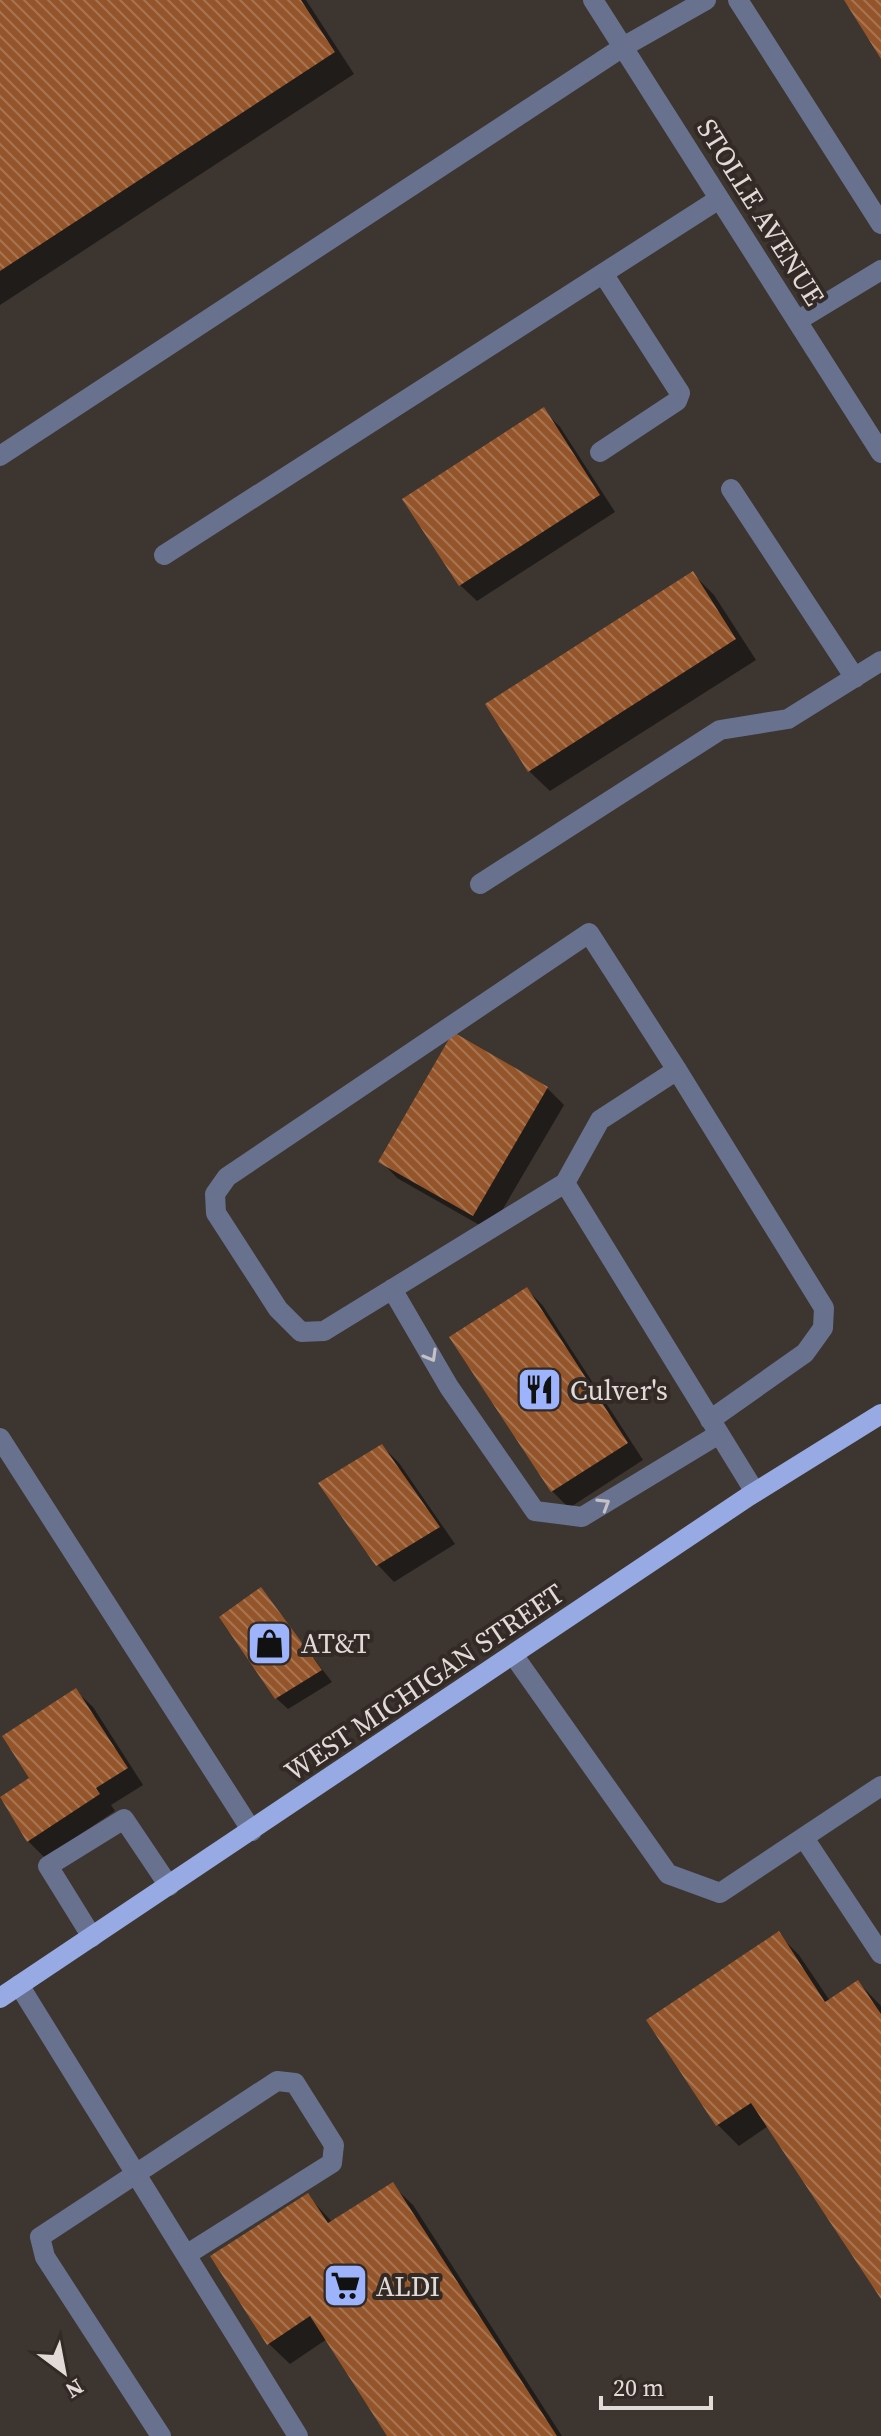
<svg xmlns="http://www.w3.org/2000/svg" width="881" height="2436" font-family="'Source Serif 4',serif">
<defs>
<pattern id="building-back-hatch" width="6" height="6" patternUnits="userSpaceOnUse" patternTransform="scale(2)"><rect width="6" height="6" fill="#94552a"/><path d="M-1 5l2 2M0 0l6 6M5-1l2 2" fill="none" stroke="#a87552"/></pattern>
</defs>
<rect width="100%" height="100%" fill="#3d352f"/>
<path fill="#0007" d="M0,0H306L354,74L0,305Z
M543,410L560,427L615,512L477,601L460,585Z
M693,574L714,595L756,660L550,791L529,771Z
M547,1088L564,1105L490,1231L397,1178L381,1161Z
M527,1289L543,1306L643,1460L569,1508L552,1491L452,1337Z
M382,1446L399,1463L455,1544L394,1582L378,1565Z
M260,1589L332,1682L288,1709L276,1698Z
M76,1691L93,1707L143,1785L111,1805L115,1811L45,1858L28,1841L1,1799L31,1779Z
M778,1934L799,1955L830,2001L858,1982L881,2006V2295L768,2126L739,2146L718,2125L648,2020Z
M392,2185L413,2205L562,2436H390L327,2339L290,2364L269,2344L308,2196L333,2223Z"/>
<path fill="url(#building-back-hatch)" d="M0,0H301L335,52L0,271Z
M844,0H881V59Z
M544,407L600,495L459,586L402,499Z
M693,571L736,639L528,772L485,704Z
M453,1032L548,1087L473,1216L378,1162Z
M527,1287L628,1443L551,1492L449,1337Z
M382,1444L440,1527L376,1566L318,1483Z
M261,1587L322,1670L275,1699L219,1617Z
M76,1688L128,1768L96,1788L100,1794L27,1842L0,1797L29,1778L2,1736Z
M779,1931L825,2002L858,1980L881,2014V2299L751,2103L716,2126L646,2020Z
M393,2182L557,2436H387L310,2316L267,2345L210,2256L308,2193L328,2223Z"/>
<g fill="none" stroke-linecap="round" stroke-linejoin="round">
<path stroke="#68718e" stroke-width="20" d="M593,0L881,453
M738,0L881,224
M797,321L881,270
M600,452L677,401L680,393L604,275
M0,456L623,47L706,0
M731,489L855,678
M164,555L719,199
M480,884L720,730L788,719L881,661
M565,1183L324,1331L301,1332L278,1309L216,1213L215,1194L227,1177L589,933L677,1070
M392,1289L449,1387L535,1511L582,1517L719,1434
M710,1420L805,1353L823,1328L824,1308L677,1070L600,1120L565,1183L755,1492
M0,1438L252,1831
M514,1656L668,1874L720,1893L881,1786
M804,1838L881,1954
M92,1937L48,1866L124,1819L169,1886
M19,1985L298,2436
M161,2436L45,2257L40,2237L277,2081L295,2083L334,2145L332,2163L186,2255"/>
<path stroke="#97aae4" stroke-width="20" d="M0,1998L749,1496L881,1414"/>
</g>
<defs><path id="oneway-chevron" d="M-2-3.5L2.5 0L-2 3.5" fill="none" stroke-width="1.6" stroke-linecap="round" stroke-linejoin="round" transform="scale(2)"/></defs>
<g stroke="#c3c0c6">
<use href="#oneway-chevron" transform="translate(431 1356) rotate(60)"/>
<use href="#oneway-chevron" transform="translate(604 1504) rotate(-32)"/>
</g>
<defs>
<symbol id="restaurant-square" viewBox="-11 -11 22 22"><rect x="-9" y="-9" width="18" height="18" rx="4" fill="#9db4fd" stroke="#332a26"/><path d="M-5-6h1v4h1v-4h1v4h1v-4h1v5L-1.5 .5V6h-2V.5L-5-1ZM5-6V6H3V1.5H1.5Q1.5-4 5-6Z" fill="#111"/></symbol>
<symbol id="shop-square" viewBox="-11 -11 22 22"><rect x="-9" y="-9" width="18" height="18" rx="4" fill="#9db4fd" stroke="#332a26"/><path d="M-5-2.5h2.3a2.7 3.5 0 0 1 5.4 0H5L5.5 6h-11ZM-1.5-2.5h3a1.5 2.3 0 0 0-3 0Z" fill="#111"/></symbol>
<symbol id="supermarket-square" viewBox="-11 -11 22 22"><rect x="-9" y="-9" width="18" height="18" rx="4" fill="#9db4fd" stroke="#332a26"/><path d="M-6-5.5h2.5l.6 2H6L4.5 2H-2.5L-4.4-4H-6ZM-1.5 3.2a1.3 1.3 0 1 0 .1 0ZM3 3.2a1.3 1.3 0 1 0 .1 0Z" fill="#111"/></symbol>
</defs>
<g fill-rule="evenodd">
<use href="#restaurant-square" x="514" y="1364" width="51" height="51"/>
<use href="#shop-square" x="244" y="1618" width="51" height="51"/>
<use href="#supermarket-square" x="320" y="2260" width="51" height="51"/>
</g>
<g text-anchor="middle" dominant-baseline="central" stroke-width="8" stroke-linejoin="round" paint-order="stroke">
<g font-size="28" fill="#e1dbd8" stroke="#332a26">
<text transform="translate(761 212) rotate(58)">STOLLE AVENUE</text>
<text transform="translate(424 1682) rotate(-34)">WEST MICHIGAN STREET</text>
</g>
<g font-size="28" fill="#e1dbd8" stroke="#332a26" text-anchor="start">
<text x="570" y="1390">Culver's</text>
<text x="301" y="1643">AT&amp;T</text>
<text x="376" y="2286">ALDI</text>
</g>
</g>
<g transform="translate(64 2372) rotate(148)" stroke="#332a26" stroke-width="6" paint-order="stroke">
<path d="M0-6L14 30L0 20L-14 30Z" fill="#e1dbd8"/>
<text y="-12" font-size="22" font-weight="bold" text-anchor="middle" fill="#e1dbd8">N</text>
</g>
<path d="M601 2396v12h110v-12" fill="none" stroke="#e1dbd8" stroke-width="4"/>
<text x="613" y="2396" font-size="24" fill="#e1dbd8" stroke="#332a26" stroke-width="6" paint-order="stroke">20 m</text>
</svg>
